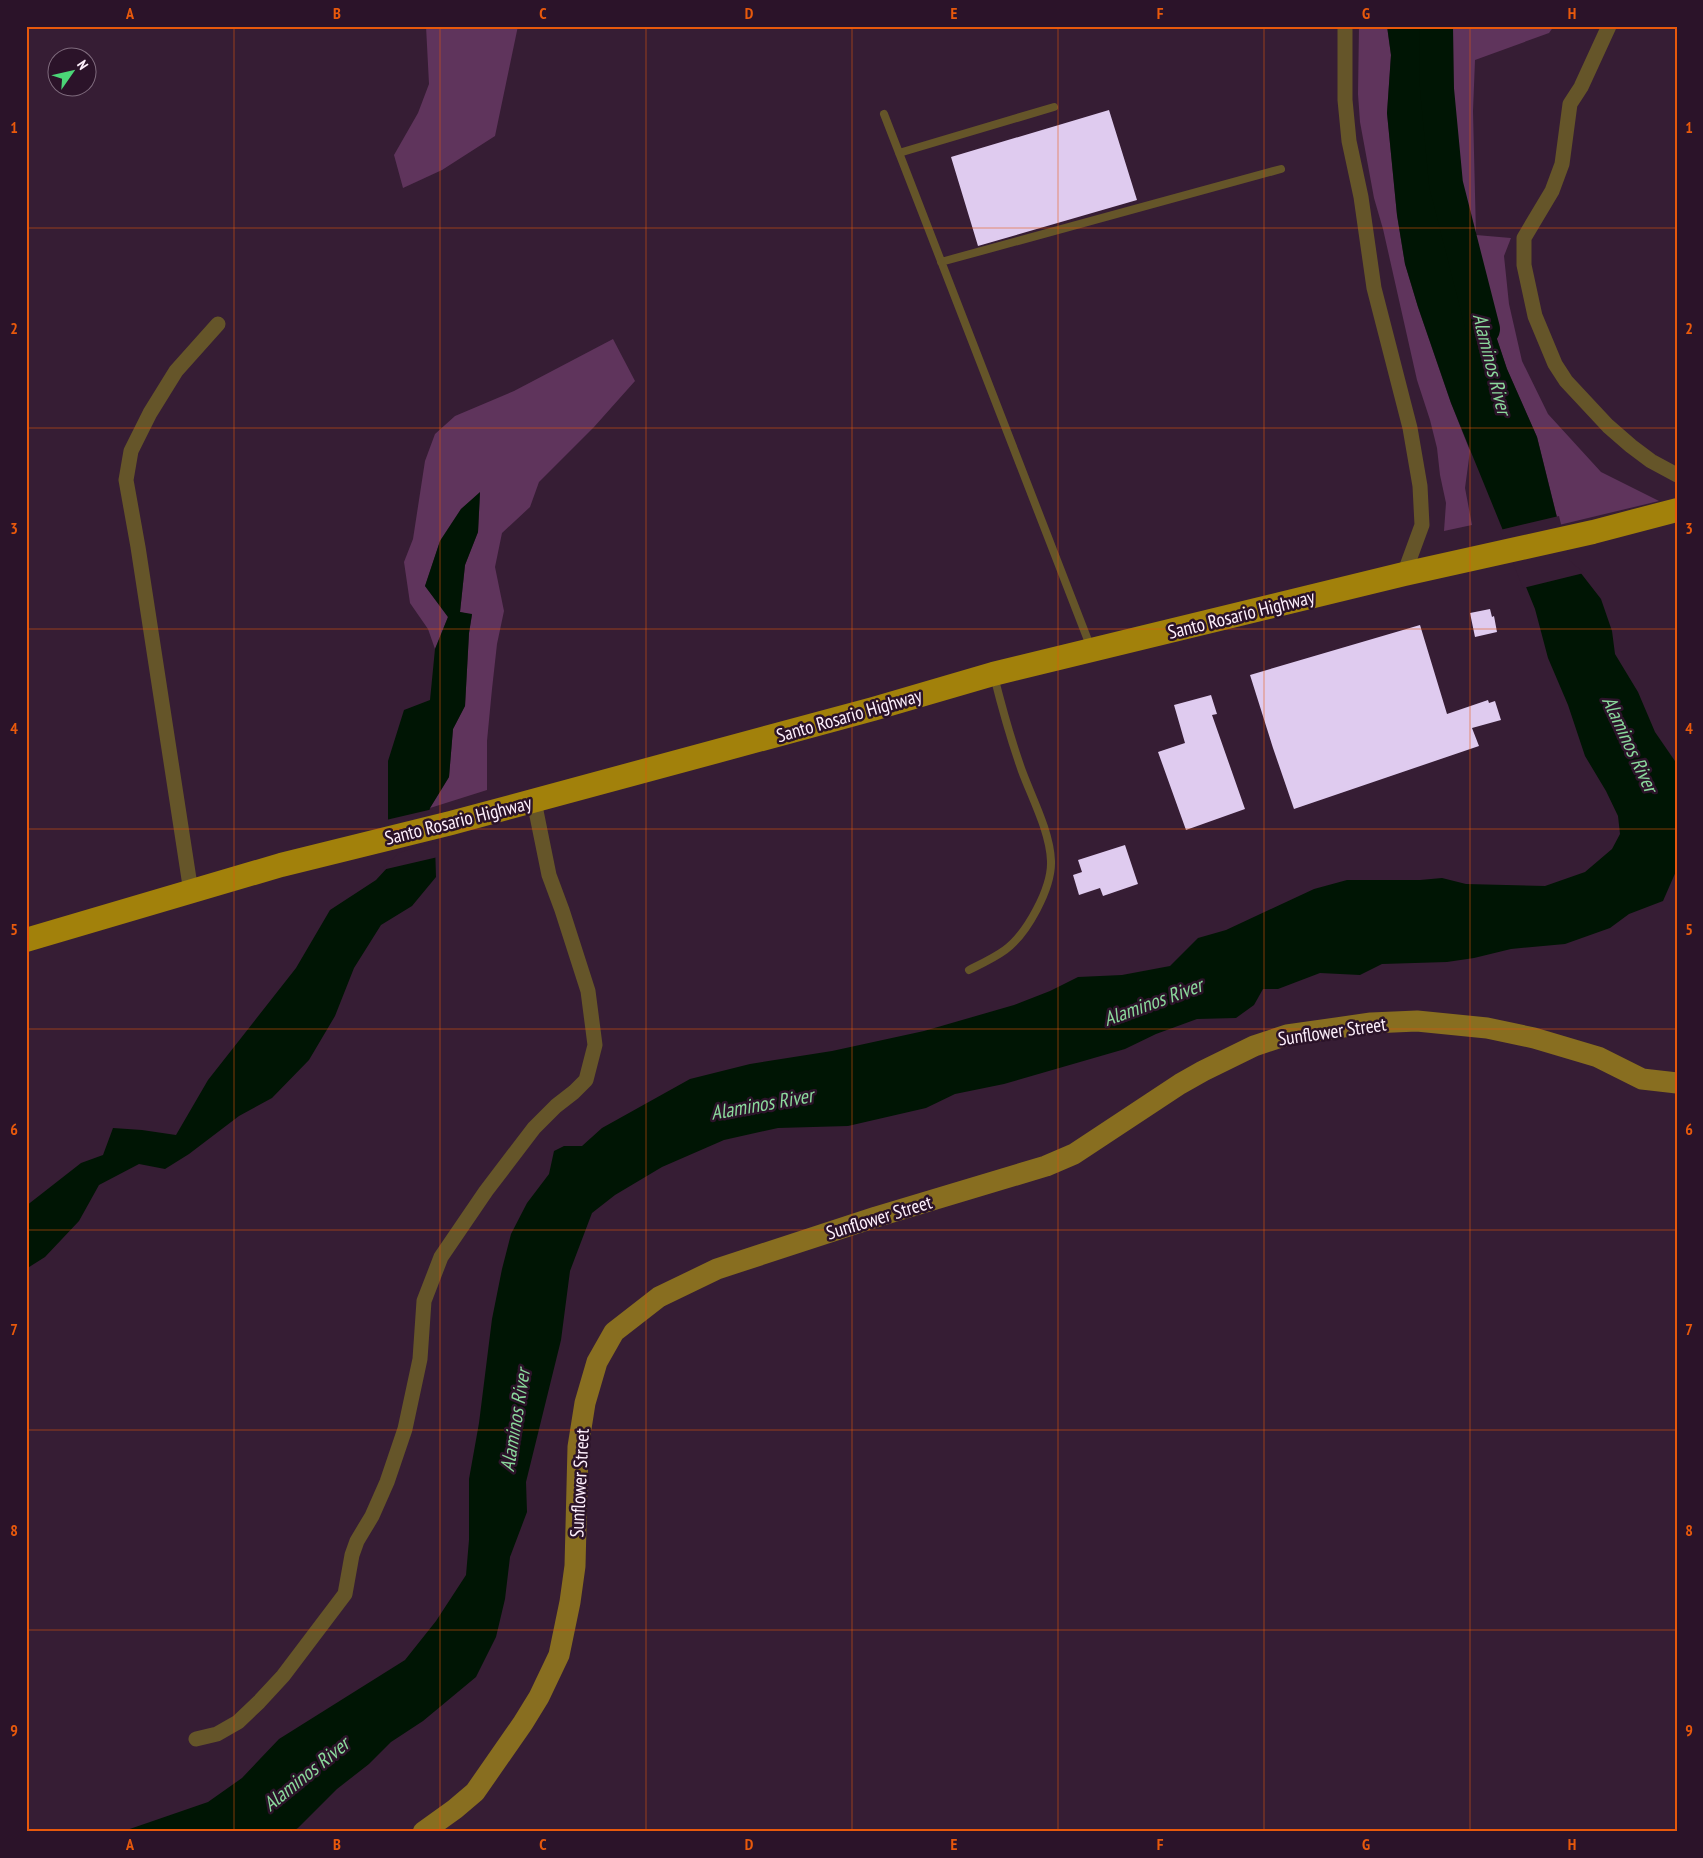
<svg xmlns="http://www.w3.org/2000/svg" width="1703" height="1858" viewBox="0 0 1703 1858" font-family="'PT Sans Narrow',sans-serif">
<rect width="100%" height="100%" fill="#361d34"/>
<path fill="#5f345c" d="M426,26h92l-23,110 -53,34 -39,18 -9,-33 24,-42 11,-29z
M1359,26h28l4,29 -4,58 10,102 8,49 13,43 33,96 19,48 -5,37 7,37 -28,6 2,-28 -6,-28 -3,-27 -7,-28 -13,-40 -34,-151 -9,-31 -14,-76 -2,-28z
M1441,26h113l-5,7 -74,27 -2,51 3,124 35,3 -7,18 5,48 13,57 26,53 53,58 58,29 -100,24 -22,-88 -30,-68 -20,-60 -21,-31 -17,-50 -7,-54 -6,-70 2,-51z
M613,339l22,42 -41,46 -55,55 -9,25 -28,26 -7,34 9,44 -7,33 -5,45 -5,52v49l-57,18 19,-31 4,-48 12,-23 4,-73 3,-18 -12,-3 5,-47 13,-33 2,-39 -19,16 -21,32 -15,45 23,31 -13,32 -7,-20 -18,-26 -6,-41 9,-23 12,-78 10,-27 20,-18 59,-25z"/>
<path fill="#001504" d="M1387,26h54l-3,27 -2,51 6,70 7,55 17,49 21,31 20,60 30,68 31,125 12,10 21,27 11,32 3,23 23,38 17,40 22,32v105l-14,32 -34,13 -19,14 -45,16 -54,5 -37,9 -27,4 -65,2 -22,11 -40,-2 -42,16h-15l-9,16 -18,13 -39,1 -41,15 -31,15 -121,35 -49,10 -29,14 -78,18 -70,2 -54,12 -62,27 -47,28 -23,18 -22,58 -9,69 -35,142 1,30 -17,45 -5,42 -9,38 -20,40 -53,44 -32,21 -22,22 -32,25 -39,39 -7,4h-170l87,-30 34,-24 37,-39 126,-79 31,-39 30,-46 3,-35v-61l10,-56 13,-104 10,-50 9,-35 16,-31 22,-29 5,-23 10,-5h18l20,-18 88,-49 60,-15 82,-13 92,-20 90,-26 36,-14 28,-14 44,-2 48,-9 28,-28 28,-8 88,-41 33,-9h73l22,-2 24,6 79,2 40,-14 27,-23 8,-15 -2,-18 -12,-25 -21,-35 -17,-51 -20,-47 -13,-49 -84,-206 -33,-96 -13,-43 -8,-49 -10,-102 4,-58z
M480,492l-2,40 -13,33 -5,47 12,2 -3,19 -4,73 -12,23 -4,48 -19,31 -3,13 -39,11v-71l16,-51 26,-10 5,-51 13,-32 -23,-31 15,-45 21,-32z
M435,844l1,33 -24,29 -31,19 -27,43 -19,48 -26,44 -37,38 -33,18 -50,38 -24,15 -26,-5 -40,21 -20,36 -34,36 -19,12v-63l55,-43 22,-8 10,-27 29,2 34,5 32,-55 88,-112 34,-58 46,-30 23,-25z"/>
<path fill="#361d34" d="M1559,516l11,45 14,12 -61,15 -23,-58z
M433,809l-4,13 -43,10v-12z
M435,842l3,2v13l-56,13 16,-17z"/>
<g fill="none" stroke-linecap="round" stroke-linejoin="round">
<path stroke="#001504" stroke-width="34" d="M1436,26l1,63 9,95 37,145"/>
</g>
<path fill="#dfcbef" d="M1109,110l28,90 -159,46 -27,-89z
M1490,609l2,8 2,-1 3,16 -22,5 -5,-24z
M1420,625l27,89 41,-14 1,3 6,-2 6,19 -29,8 7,18 -185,63 -21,-61 -23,-73z
M1211,695l6,19 -5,1 33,94 -59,21 -28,-78 27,-9 -11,-38z
M1125,845l13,39 -35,12 -3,-8 -21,7 -6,-20 9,-3 -4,-12z"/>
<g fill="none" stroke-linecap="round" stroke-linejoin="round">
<path stroke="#655529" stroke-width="8" d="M884,114l207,534
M899,153l155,-46
M941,262l340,-93
M969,970c12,-6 25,-12 36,-20 22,-16 47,-62 46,-89 -1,-29 -19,-63 -29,-90 -11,-31 -20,-63 -28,-95"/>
<path stroke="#655529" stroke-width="15" d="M1345,26v74l4,41 12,56 13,91 36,140 10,58 2,39 -18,49
M1609,26l-28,61 -11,17 -8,60 -10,27 -28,47v27l11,51 20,48 11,17 42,45 23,20 20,15 26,14
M191,892l-53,-345 -12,-67 5,-29 19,-38 26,-42 42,-47
M196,1739l21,-5 21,-12 21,-20 24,-26 62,-82 7,-39 5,-14 15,-25 15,-34 18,-53 15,-70 4,-58 17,-44 45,-66 48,-63 22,-22 18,-14 12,-12 9,-35 -7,-54 -26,-81 -13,-35 -15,-74"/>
<path stroke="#886e20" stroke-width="21" d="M423,1832l32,-23 20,-17 48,-69 16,-26 20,-42 11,-53 5,-36 3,-119 7,-44 12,-41 17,-30 45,-35 58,-28 159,-52 170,-51 28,-12 106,-70 23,-13 51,-25 33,-11 84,-12 46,-2 70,7 47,10 64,19 44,22 35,4"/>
<path stroke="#a2810b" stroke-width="24" d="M26,940l255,-75 170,-42 422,-114 120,-35 411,-100 189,-42 84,-22"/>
</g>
<path fill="none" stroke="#e8590c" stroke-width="1" stroke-opacity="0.55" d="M234,26v1806M440,26v1806M646,26v1806M852,26v1806M1058,26v1806M1264,26v1806M1470,26v1806M26,228h1651M26,428h1651M26,629h1651M26,829h1651M26,1029h1651M26,1230h1651M26,1430h1651M26,1630h1651"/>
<g text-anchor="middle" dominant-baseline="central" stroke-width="5" stroke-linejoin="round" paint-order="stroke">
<g font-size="19" fill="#fef0fc" stroke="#2b1329">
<text transform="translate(1241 614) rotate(-14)">Santo Rosario Highway</text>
<text transform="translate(849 715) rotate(-16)">Santo Rosario Highway</text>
<text transform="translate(458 820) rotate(-14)">Santo Rosario Highway</text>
<text transform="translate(1332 1031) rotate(-8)">Sunflower Street</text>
<text transform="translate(879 1217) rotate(-17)">Sunflower Street</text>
<text transform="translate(579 1483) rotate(-87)">Sunflower Street</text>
</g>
<g font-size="20" font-style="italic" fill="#8bd99c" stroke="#2b1329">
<text transform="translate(1492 364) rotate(76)">Alaminos River</text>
<text transform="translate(1630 744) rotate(65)">Alaminos River</text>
<text transform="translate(1153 1002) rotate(-20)">Alaminos River</text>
<text transform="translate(762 1104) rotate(-10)">Alaminos River</text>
<text transform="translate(515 1420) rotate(-81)">Alaminos River</text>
<text transform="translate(306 1774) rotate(-39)">Alaminos River</text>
</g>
</g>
<rect width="1703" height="1858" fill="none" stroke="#2b1329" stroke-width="55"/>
<g transform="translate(72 72) rotate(56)"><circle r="24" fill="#2b1329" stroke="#7f6b7d"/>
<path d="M0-4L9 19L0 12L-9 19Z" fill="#4bd677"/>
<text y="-8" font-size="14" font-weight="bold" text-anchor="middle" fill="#fef0fc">N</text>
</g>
<rect x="28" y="28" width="1648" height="1802" fill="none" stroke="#e8590c" stroke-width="2"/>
<g font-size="16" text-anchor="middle" font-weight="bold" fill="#e8590c">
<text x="130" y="19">A</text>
<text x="337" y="19">B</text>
<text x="543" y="19">C</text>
<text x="749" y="19">D</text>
<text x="954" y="19">E</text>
<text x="1160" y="19">F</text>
<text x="1366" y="19">G</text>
<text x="1572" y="19">H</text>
<text x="14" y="133">1</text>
<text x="1689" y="133">1</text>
<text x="14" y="334">2</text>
<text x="1689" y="334">2</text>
<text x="14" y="534">3</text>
<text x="1689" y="534">3</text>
<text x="14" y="734">4</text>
<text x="1689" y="734">4</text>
<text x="14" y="935">5</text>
<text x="1689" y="935">5</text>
<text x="14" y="1135">6</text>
<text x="1689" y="1135">6</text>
<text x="14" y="1335">7</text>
<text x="1689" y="1335">7</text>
<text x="14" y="1536">8</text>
<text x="1689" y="1536">8</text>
<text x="14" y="1736">9</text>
<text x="1689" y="1736">9</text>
<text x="130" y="1850">A</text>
<text x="337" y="1850">B</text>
<text x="543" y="1850">C</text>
<text x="749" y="1850">D</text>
<text x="954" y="1850">E</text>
<text x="1160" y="1850">F</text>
<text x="1366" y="1850">G</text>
<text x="1572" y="1850">H</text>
</g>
</svg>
